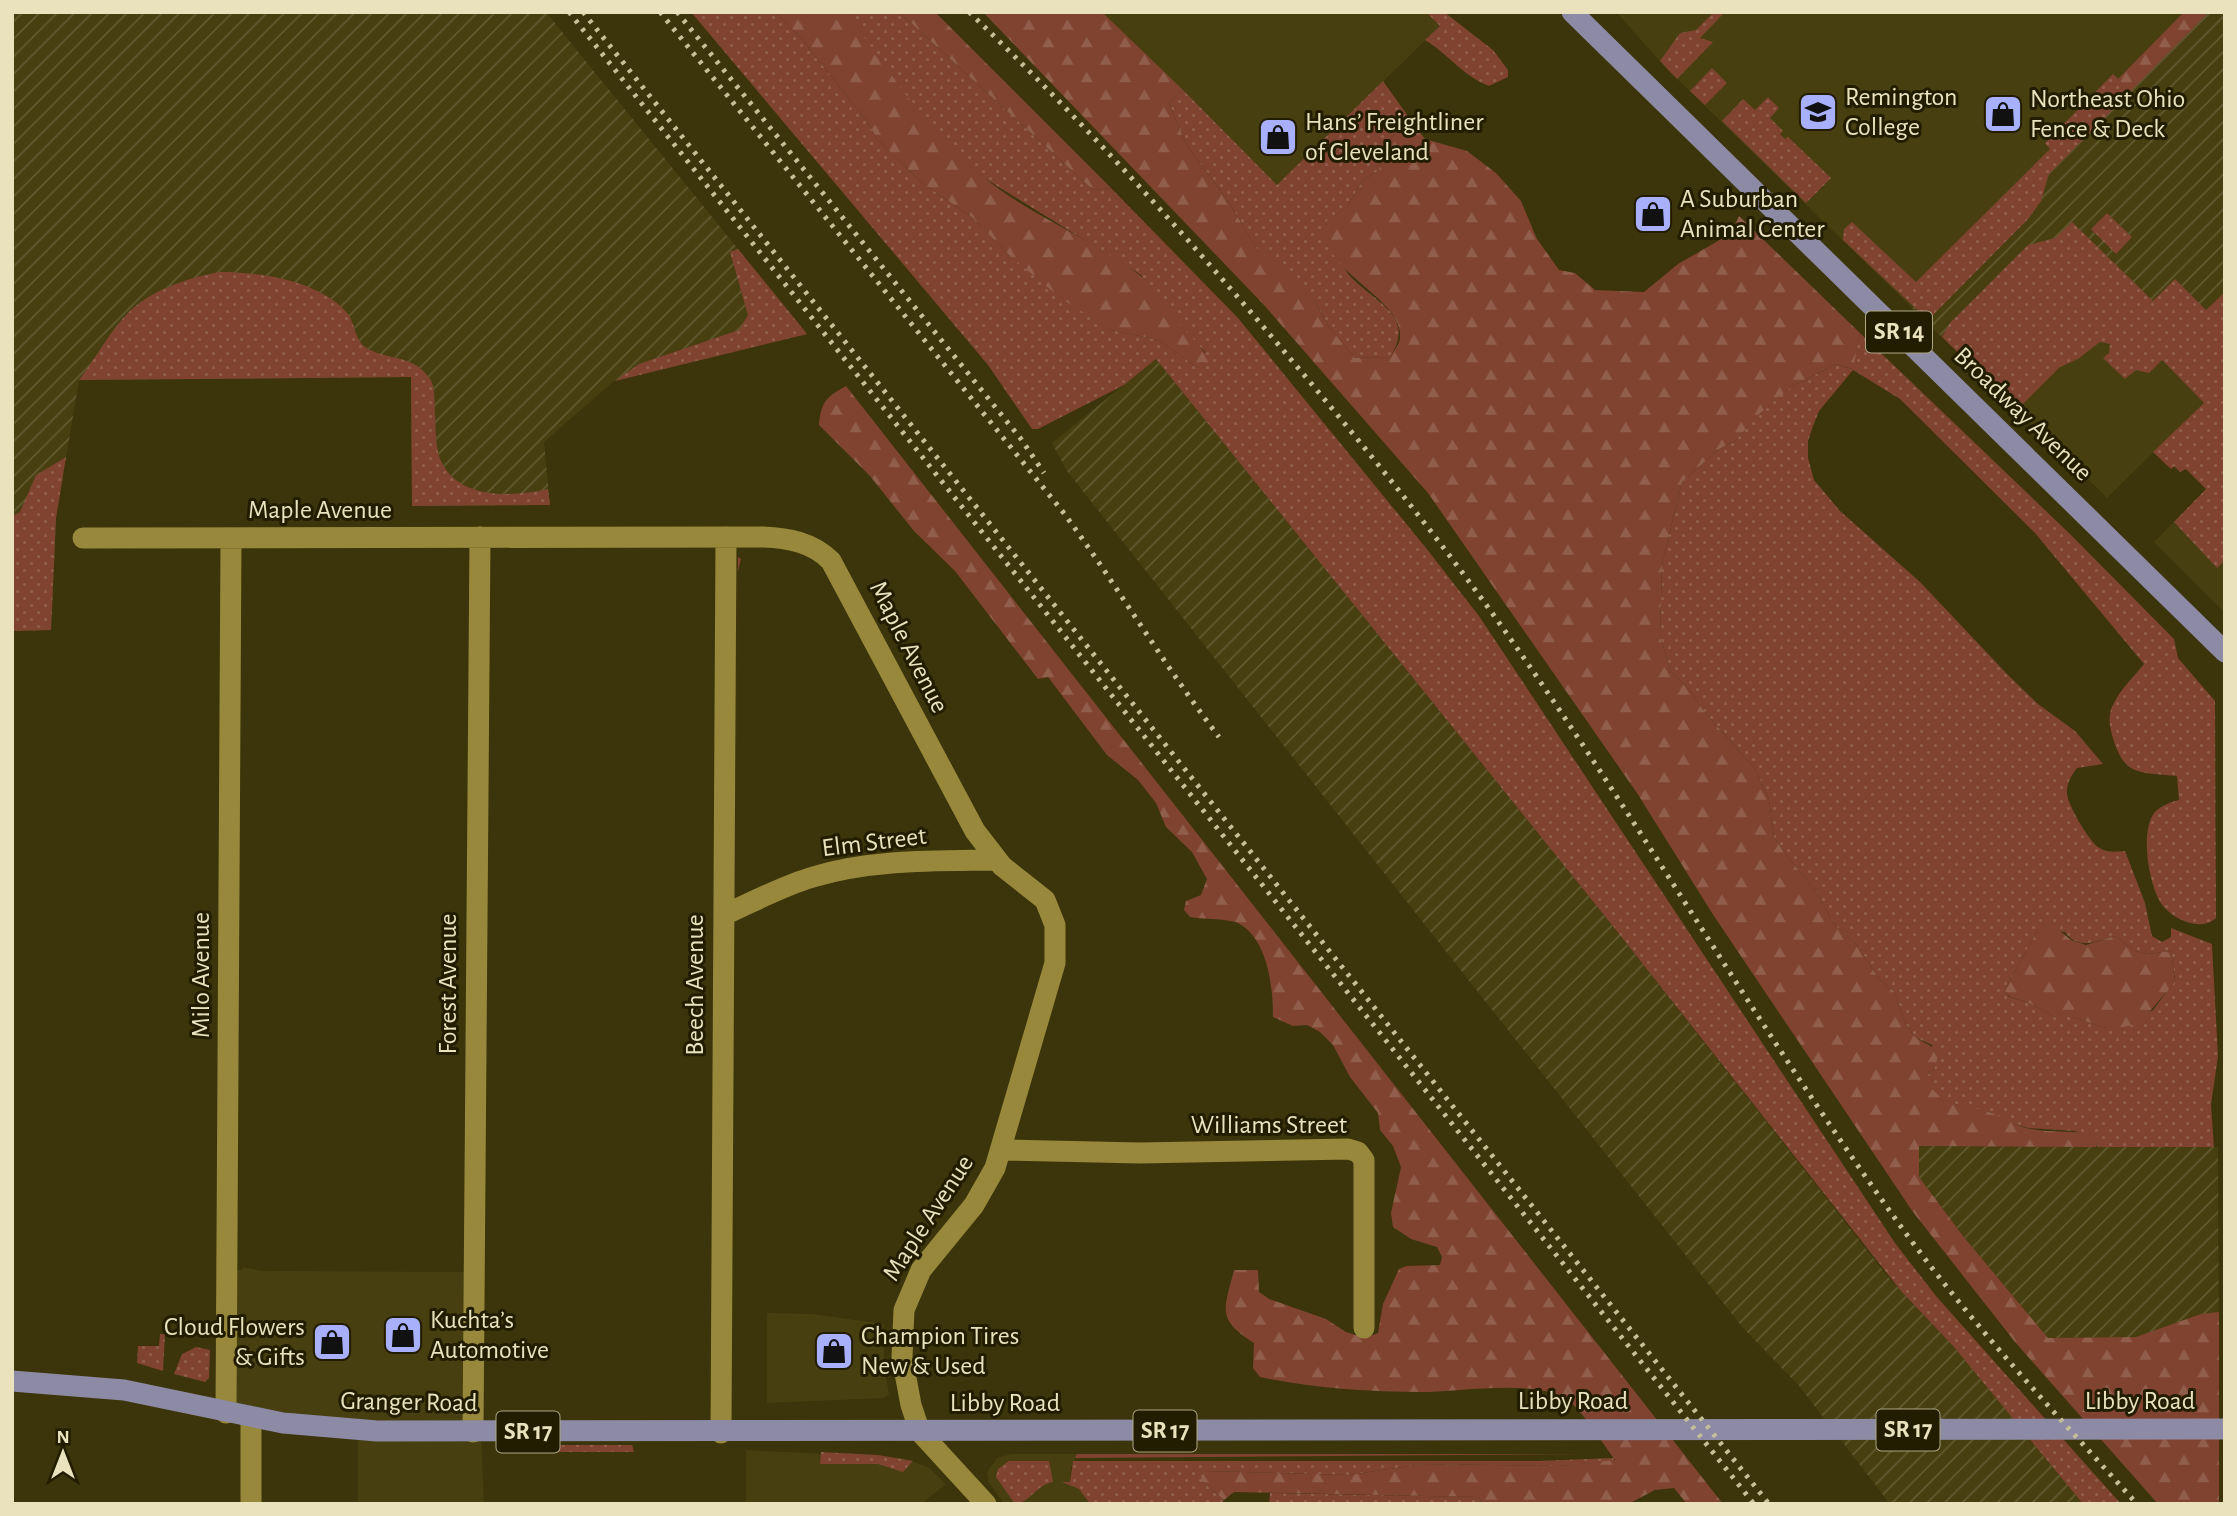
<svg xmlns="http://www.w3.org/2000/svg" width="2237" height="1516" viewBox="0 0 2237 1516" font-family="'Alegreya Sans',sans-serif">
<defs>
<pattern id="industrial-furrows" width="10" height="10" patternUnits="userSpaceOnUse" patternTransform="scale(1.75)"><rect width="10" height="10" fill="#473f10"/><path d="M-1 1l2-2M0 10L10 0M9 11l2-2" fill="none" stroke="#625a31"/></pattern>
<pattern id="grass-dots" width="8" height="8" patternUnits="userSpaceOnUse" patternTransform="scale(1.75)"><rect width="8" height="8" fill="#7f4330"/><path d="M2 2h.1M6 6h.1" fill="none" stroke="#915e4c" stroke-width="1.8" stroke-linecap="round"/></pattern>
<pattern id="forest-firs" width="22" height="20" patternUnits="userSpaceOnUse" patternTransform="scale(1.75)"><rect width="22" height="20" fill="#7f4330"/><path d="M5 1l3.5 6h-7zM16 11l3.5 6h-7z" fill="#915e4c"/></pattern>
</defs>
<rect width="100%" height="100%" fill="#3c340a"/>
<path fill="#473f10" d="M1102,12h324l14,14 -163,159z
M1616,12h587l-291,296 -246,-240z
M2114,313l90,90 -97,95 -90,-88z
M2174,522l43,45 8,-7v53l-71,-71z
M243,1267l19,4 212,1 10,232h-126v-74l-132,-17 1,-143h15z
M767,1313l45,1 72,10v41l5,29 -5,4 -117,5z
M746,1450l156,8 26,9 18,17 -25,20h-175z
M1011,1454h66l-6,13 -1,15h-5l14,7 11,15h-86l-16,-23 -1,-9 10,-14z"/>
<path fill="url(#industrial-furrows)" d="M12,12h534l261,322 -193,47 -70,61 6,63 -138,1 -1,-129 -332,3 -23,138 -5,112 -39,1z
M2203,12h22v411l-111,-110 -97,97 -105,-102z
M1156,359l456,566 277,353 65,69 129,157h-193l-90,-117 -57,-59 -676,-857 -15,-28z
M1919,1146l299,1 1,190 -171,1 -85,-102 -44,-59z"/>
<path fill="url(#grass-dots)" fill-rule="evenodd" d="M691,12h84l26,26 65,82 12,20 44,43 50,34 38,39 101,74 48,10 39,28 7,-16 -41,-44 -23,-33 -157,-97 -28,-24 -25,-24 -35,-44 -50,-74h53l194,178 18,-2 127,130 188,230 53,68 416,627 41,53 185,208h-38l-129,-157 -53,-56 -289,-366 -456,-566 -32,26 -86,44h-6l-44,-64z
M1426,12h18l49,38 15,20v7l-19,9c-26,-10 -41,-32 -64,-46l15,-14z
M1714,12h11l-25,26 13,4 -36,37 -17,-18 20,-28 16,-3z
M1712,68l15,15 -22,22 -15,-14z
M2113,74l18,17 -82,83 -8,27 -12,17 -101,102 -85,-80 1,-11 8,-7 64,60 134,-133 -5,-6z
M1383,81l32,45 -11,-3 -12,14 -14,34 -15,9 -16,27 -21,15c-4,19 2,24 14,39 4,5 7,13 13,18 25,25 63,38 37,78l-35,1 -26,-31 -15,-27 -57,-51 -29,-48 -42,-57 -17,-41 13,-14 95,96z
M1768,97l11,11 -9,10 13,13 -3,3 5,5 3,-2 43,41 -25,25 -84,-82 21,-22 12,11z
M2107,213l25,24 -16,17 -25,-25z
M2072,222l81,79 22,-22 31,31 19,-18v268l-8,8 -43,-46 32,-33 -20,-20 -6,3 -6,-6 -3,3 -18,-17 51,-49 -42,-43 -13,13 -13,-3 -11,9 -22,-21 6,-5 1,-9 -10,-2 -22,17 -18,8 -43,43 -75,-73 8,-14 78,-78 27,-7z
M738,249l69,85 -192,47 24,-17 100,-34 9,-15 -18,-63z
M219,272c40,0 101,8 129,42 7,10 7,26 17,33 21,14 48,6 65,32 6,9 4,26 5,37 1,13 0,35 7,47 19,37 71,34 106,26l2,16 -138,1 -1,-129 -332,3c17,-22 31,-50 51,-69 23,-22 59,-33 89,-39z
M1860,333l210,201 104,105 4,19 37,43 1,217c-15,14 -41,2 -53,-12 -14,-18 -24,-76 -8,-94 7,-7 16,-10 24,-12l-2,-24c-39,-4 -53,1 -65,-41 -3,-11 -4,-22 2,-32 7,-15 20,-26 30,-39l-109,-131 -135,-134 -47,-29 -34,41 -6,15 -5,15v17l6,22 26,31 80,71 88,93 30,29 37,27 28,33 -26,4c-6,8 -11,16 -10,26 1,11 22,47 31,53 8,6 17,5 27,4l20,52 7,33 10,6 9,-5v-9l41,16 6,112 -7,49 3,42h-117l1,-4 -23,-12 -47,-3 -21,-6 -17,-10 -33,-4 -13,-7 -16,-15v-11l7,-8 -3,-22 -17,-8 -9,-12 -12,-34 -15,-12 -22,-34 -24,-22 -16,-31 -32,-38 -11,-17 -5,-37 -13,-30 -53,-60 -13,-20 -19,-18 -11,-36 2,-72 20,-82 37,-33 16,-8 24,-28 32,-26 45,-23 16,5zM2039,928l26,4c14,19 31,9 50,4l20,15 12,3 24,-3 4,30 -22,29 -34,18h-13l-33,-11h-18l-28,-15 -18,-5 -5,-6z
M66,457l-10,61 -5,112 -39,1v-115l8,-4 16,-37z
M738,557l3,2 -3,12 -3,324z
M160,1334h5l-2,37 -26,-8 1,-17h21z
M196,1347l14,3 -1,28 -4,4 -31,-8 8,-20z
M552,1445h80l2,7h-83z
M821,1452l57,3 35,6 -10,11 -25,-8h-58z
M1077,1454h511l-513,4z
M1614,1458l-1,3 -54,5 -137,-2 -72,11 -144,-4 -4,10 22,19 -4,4h-130l-11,-15 -17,-7h8l3,-21h464z
M1009,1461h40l4,21c-15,2 -24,21 -38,22l-19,-27 2,-8z
M1270,1493l208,4 5,7h-214z"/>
<path fill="url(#forest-firs)" d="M775,12h71c44,59 77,115 135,163 47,40 108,62 157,99 14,9 21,29 33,41 14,16 31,30 40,49l-13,4 -39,-28 -48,-10 -49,-31 -52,-43 -38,-39 -50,-34 -44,-43 -12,-20 -65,-82z
M899,12h36l176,176 -18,2z
M983,12h119l80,77 -13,14 17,41 42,57 29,48 40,29 17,22 15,27 26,31 35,-1c4,-7 10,-13 10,-20 3,-38 -75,-63 -77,-109l4,-7 20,-14 16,-27 15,-9 14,-34 13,-14 10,3 10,13 42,12 29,22 25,28 16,38 22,31 16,3 20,17 49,2 34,-28 40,-23 15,-12 6,-13 121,117 -7,36 -17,-5 -45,23 -31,26 -25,28 -16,8 -37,33 -20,82 -2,72 11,36 19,18 13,20 53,60 13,30 5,37 11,17 32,38 16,31 24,22 22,34 15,12 12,34 9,12 24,14 -4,16 -7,8 1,11c26,26 27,16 57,25 14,4 25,13 40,17 22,5 44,2 65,6l7,9 -2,4 -177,-1v31l44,59 85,102 88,-1 65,-23 18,-2v192h-61l-143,-162 -102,-130 -201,-299 -75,-120 -209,-300 -164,-188z
M2184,12h25l-78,79 -13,-12z
M846,386l11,14 866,1104h-36l-13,-16 -19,2 -27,14h-145l-5,-7 -244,-5 -10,8 -22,-19 -1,-5 5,-5 144,4 72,-11 137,2 56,-6c-12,-16 -35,-54 -51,-62 -33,-19 -105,-6 -144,-6 -53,0 -108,-4 -160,-15l-7,-9 1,-25c-38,-24 -30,-33 -20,-73h24l1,22 10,7 57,20 20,13 19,6 13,-5 5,-29 16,-35 7,-3 34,-1 2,-8 -5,-10 -26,-8 -18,-12 -2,-14 10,-46 -8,-21 -13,-16 -2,-17 -28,-36 -17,-32 -13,-13 -13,-7 -14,1 -20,-9c0,-30 -5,-78 -35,-94 -8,-4 -37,-4 -48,-6l-6,-7 2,-9 15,-6 6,-16 -15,-27 -26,-25 -10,-24 -18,-23 -31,-25 -59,-78 -10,2 -83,-108 -41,-40 -44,-55 -51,-51c2,-23 7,-28 27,-39z
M2053,925l18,15 15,5 29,-9 20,15 12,3 24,-3 4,31 -35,41 -21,5h-13l-33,-11h-18l-28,-15 -17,-5 -6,-6 35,-63z"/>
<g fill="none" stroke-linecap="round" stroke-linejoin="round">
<path stroke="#97883b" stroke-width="21" d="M83,538l680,-1c25,1 49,5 68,24l144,270 27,35 43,34 10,25v38l-60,205 -21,37 -53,65 -17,40 -2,47 9,48 9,27
M724,915c29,-13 58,-29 89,-38 59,-18 123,-16 184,-17
M1003,1150l137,3 208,-4 10,3 6,8v168
M226,1413l5,-875
M473,1432l7,-895
M721,1433l5,-896
M251,1504v-86"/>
<path stroke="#97883b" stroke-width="21" d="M920,1432l66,72"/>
<path stroke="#8c8aa5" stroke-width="21" d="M1572,12l653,640
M12,1381l112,9 159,33 94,8 1848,-2"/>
<path stroke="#c6bf99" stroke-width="5" stroke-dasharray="3.5 7" stroke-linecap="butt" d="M569,12l1185,1492
M583,12l1186,1492
M660,12l403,500c54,73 100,152 156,225
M677,12l344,427 23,34
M969,12c117,112 226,233 330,357 70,83 138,167 201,255 140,197 260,408 402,604 71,98 154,186 235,276"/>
</g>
<defs>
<g id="university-square" transform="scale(2.0125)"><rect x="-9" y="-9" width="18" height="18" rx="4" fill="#a8b0fc" stroke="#221c00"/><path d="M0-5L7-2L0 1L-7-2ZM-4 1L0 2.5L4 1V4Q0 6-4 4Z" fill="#111"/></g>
<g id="shop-square" transform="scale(2.0125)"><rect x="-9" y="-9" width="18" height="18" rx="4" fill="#a8b0fc" stroke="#221c00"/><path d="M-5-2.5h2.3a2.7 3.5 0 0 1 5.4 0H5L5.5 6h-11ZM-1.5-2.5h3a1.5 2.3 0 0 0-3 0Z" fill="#111"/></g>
</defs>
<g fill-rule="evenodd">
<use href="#university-square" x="1818" y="112"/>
<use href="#shop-square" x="2003" y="114"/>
<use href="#shop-square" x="1278" y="137"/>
<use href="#shop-square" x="1653" y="214"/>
<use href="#shop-square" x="403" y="1335"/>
<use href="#shop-square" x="332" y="1342"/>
<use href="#shop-square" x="834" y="1351"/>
</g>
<g text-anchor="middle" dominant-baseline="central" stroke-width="6" stroke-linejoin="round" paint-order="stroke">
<g fill="#221c00" stroke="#ada784" stroke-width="2">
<rect x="1866" y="311.5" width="66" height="41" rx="5"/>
<rect x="1876.5" y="1409.5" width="63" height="41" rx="5"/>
<rect x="1133.5" y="1410.5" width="63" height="41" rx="5"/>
<rect x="496.5" y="1411.5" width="63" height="41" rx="5"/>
</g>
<g font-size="24" font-weight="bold" fill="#e9e2bd">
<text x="1899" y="332">SR 14</text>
<text x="1908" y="1430">SR 17</text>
<text x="1165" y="1431">SR 17</text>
<text x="528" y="1432">SR 17</text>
</g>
<g font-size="26" fill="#e9e2bd" stroke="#221c00" text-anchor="start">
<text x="1845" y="97">Remington<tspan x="1845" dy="30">College</tspan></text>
<text x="2030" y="99">Northeast Ohio<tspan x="2030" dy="30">Fence &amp; Deck</tspan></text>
<text x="1305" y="122">Hans’ Freightliner<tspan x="1305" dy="30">of Cleveland</tspan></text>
<text x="1680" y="199">A Suburban<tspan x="1680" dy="30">Animal Center</tspan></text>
<text x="430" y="1320">Kuchta’s<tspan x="430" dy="30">Automotive</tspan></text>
<text x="305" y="1327" text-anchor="end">Cloud Flowers<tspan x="305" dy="30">&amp; Gifts</tspan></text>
<text x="861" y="1336">Champion Tires<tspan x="861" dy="30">New &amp; Used</tspan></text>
</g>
<g font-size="26" fill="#e9e2bd" stroke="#221c00">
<text transform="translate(2023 414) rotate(44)">Broadway Avenue</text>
<text x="320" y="510">Maple Avenue</text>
<text transform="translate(909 647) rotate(63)">Maple Avenue</text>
<text transform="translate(874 842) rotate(-7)">Elm Street</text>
<text transform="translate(201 975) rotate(-90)">Milo Avenue</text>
<text transform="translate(448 984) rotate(-90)">Forest Avenue</text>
<text transform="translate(695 985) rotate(-90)">Beech Avenue</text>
<text x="1269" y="1125">Williams Street</text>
<text transform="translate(928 1218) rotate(-57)">Maple Avenue</text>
<text x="1573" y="1401">Libby Road</text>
<text x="2140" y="1401">Libby Road</text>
<text transform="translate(409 1402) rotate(1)">Granger Road</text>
<text x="1005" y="1403">Libby Road</text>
</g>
</g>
<rect width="2237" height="1516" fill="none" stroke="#e9e2bd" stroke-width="28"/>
<g transform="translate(63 1453)" stroke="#221c00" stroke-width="5" paint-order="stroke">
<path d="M0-5L12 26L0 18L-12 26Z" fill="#e9e2bd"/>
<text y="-10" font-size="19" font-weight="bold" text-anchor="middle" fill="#e9e2bd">N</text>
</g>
</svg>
